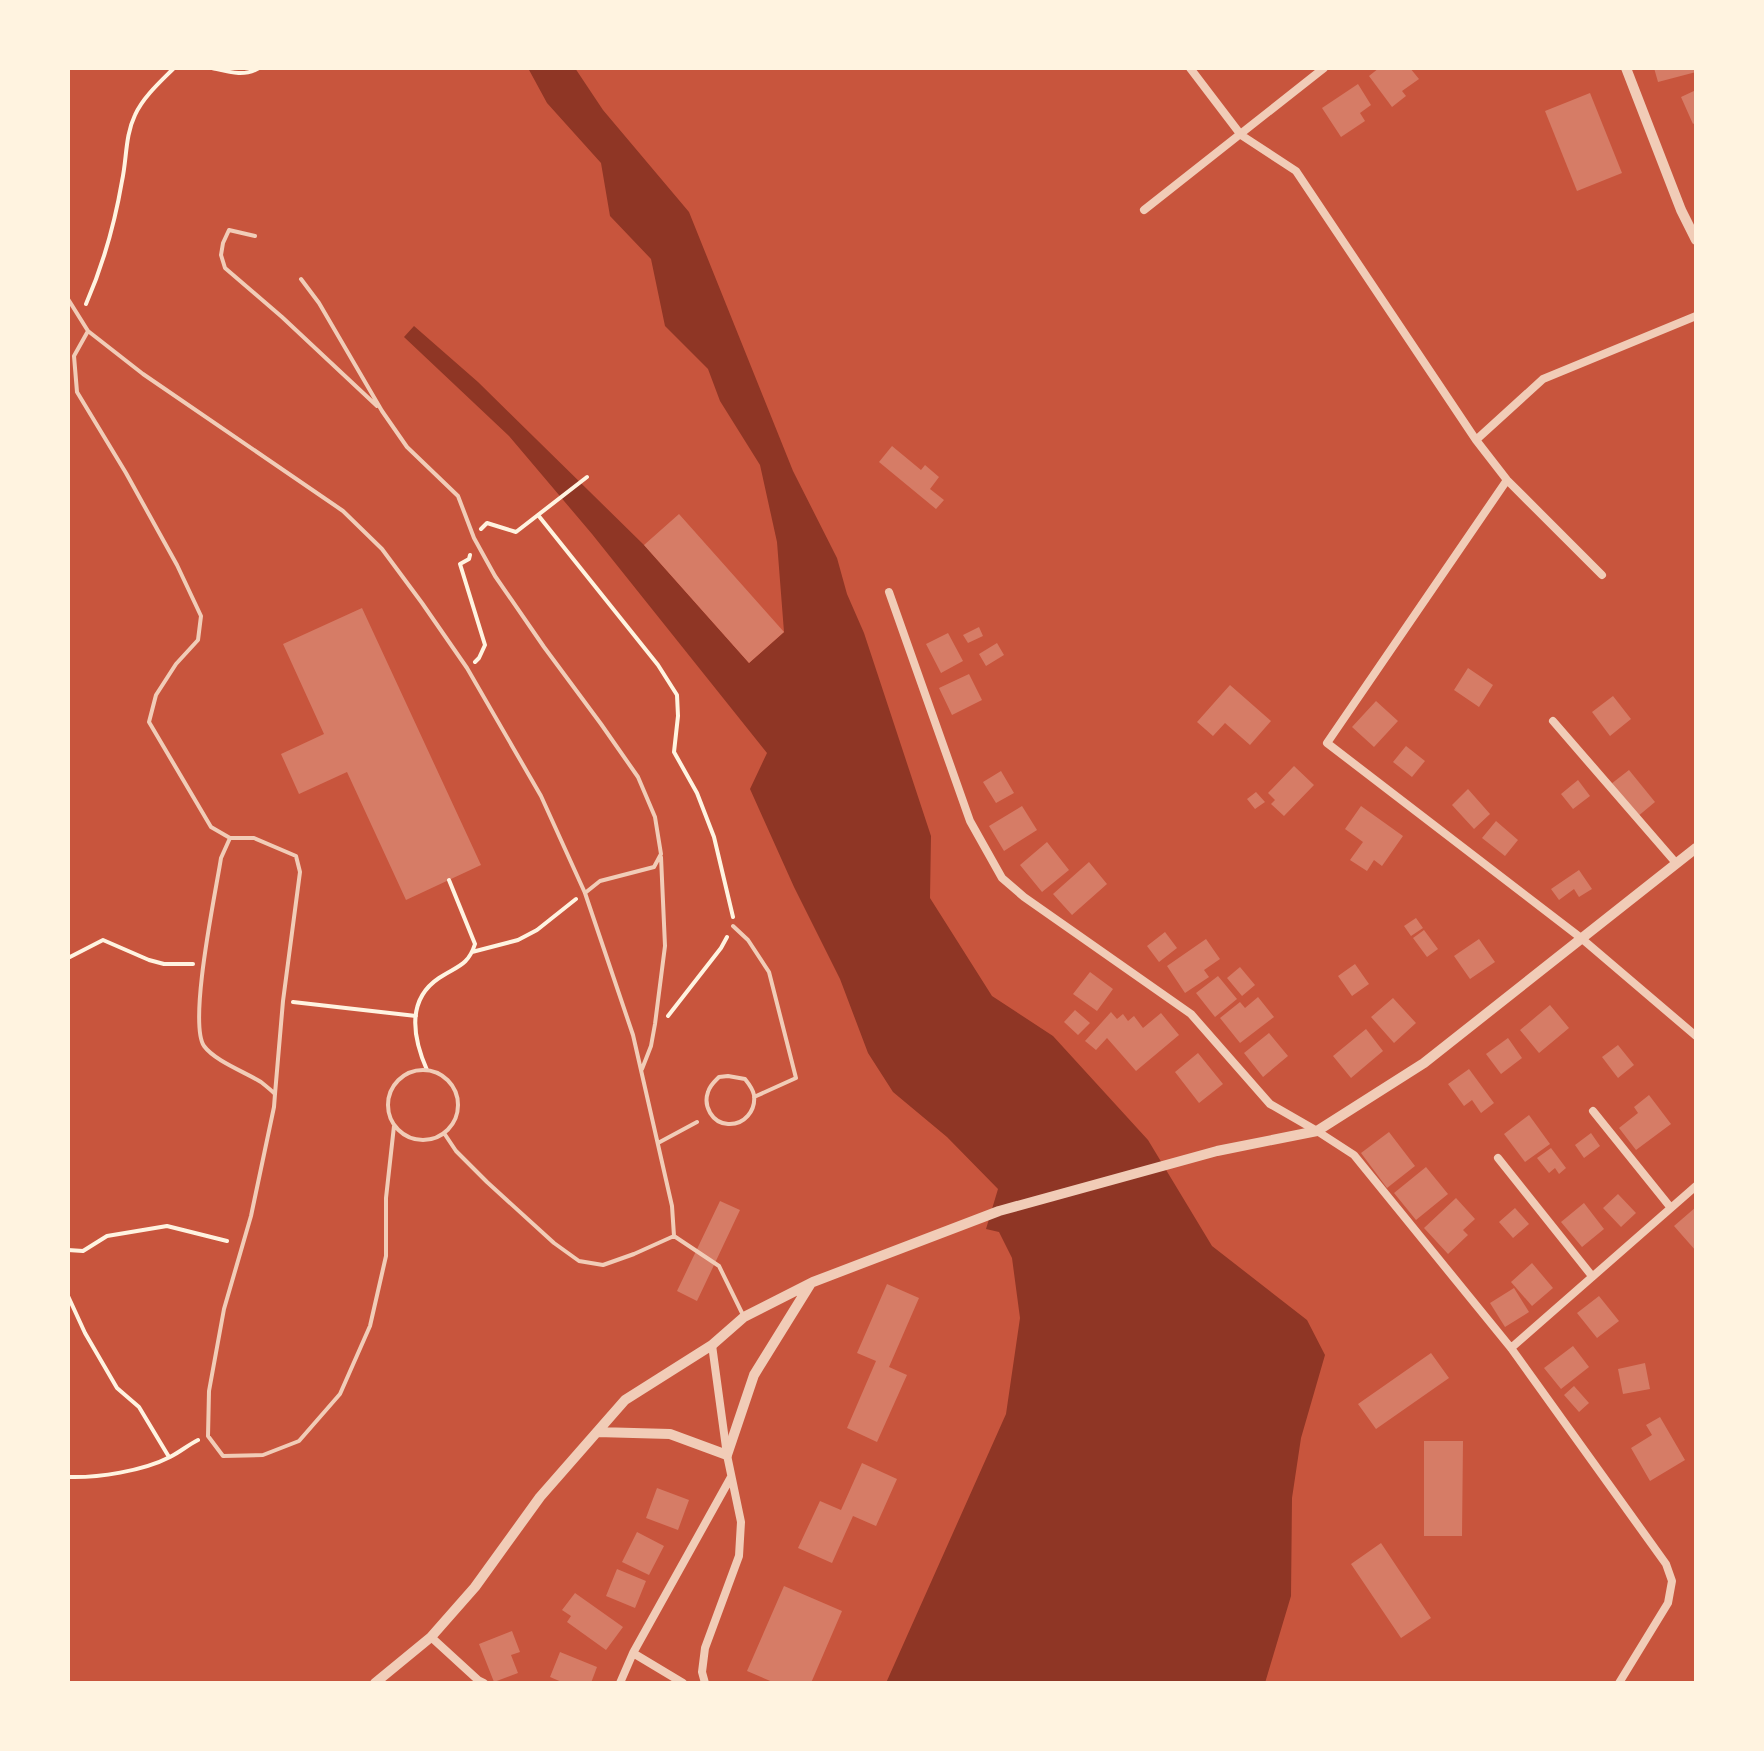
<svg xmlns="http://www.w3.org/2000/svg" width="1764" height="1751" viewBox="0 0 1764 1751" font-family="'Nunito Sans',sans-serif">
<rect width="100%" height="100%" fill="#c8553d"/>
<path fill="#8f3625" d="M528,68h47l28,42 86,102 104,259 44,87 10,36 17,39 67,203 -1,62 62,98 61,40 95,104 64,106 95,74 18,35 -24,83 -9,60 -1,98 -26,87h-379l120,-269 14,-96 -8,-60 -13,-26 -13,-3 12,-40 -51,-52 -54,-45 -25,-39 -28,-74 -46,-92 -44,-98 17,-36 -175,-219 -83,-98 -105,-99 10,-11 64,56 166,163 105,118 35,-31 -7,-90 -17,-77 -40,-64 -12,-32 -43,-43 -14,-67 -41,-43 -9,-53 -54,-60z"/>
<path fill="#d67c66" d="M1379,68h31l9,11 -17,12 4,5 -14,11 -23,-31z
M1654,68h42v4l-38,10z
M1358,84l13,21 -11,8 5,8 -24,16 -19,-29z
M1696,90v32l-3,2 -12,-27z
M1590,93l32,80 -45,18 -32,-80z
M892,446l29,24 4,-5 14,12 -9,12 14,11 -8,9 -57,-47z
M679,514l105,118 -35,31 -105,-118z
M362,608l119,257 -75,35 -59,-128 -48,22 -18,-40 43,-20 -41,-90z
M979,627l4,9 -15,7 -5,-8z
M948,633l15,28 -22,12 -15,-29z
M997,643l7,12 -18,11 -7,-12z
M1468,668l25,17 -14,22 -25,-17z
M969,674l13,26 -30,15 -13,-27z
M1230,685l41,36 -21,24 -25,-22 -12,13 -16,-14z
M1613,696l18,23 -21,17 -18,-24z
M1376,701l22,20 -24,26 -22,-20z
M1406,746l19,15 -13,16 -19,-15z
M1294,766l20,19 -30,31 -13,-12 4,-4 -7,-7z
M1629,770l26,32 -18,15 -26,-33z
M1001,771l13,22 -18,10 -13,-21z
M1578,780l12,16 -17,13 -12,-15z
M1468,789l22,25 -16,15 -22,-24z
M1256,792l9,10 -10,7 -8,-10z
M1022,806l15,24 -33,21 -15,-25z
M1361,806l42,30 -21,30 -8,-6 -7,11 -17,-11 13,-18 -18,-13z
M1496,821l22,19 -13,16 -23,-18z
M1047,842l22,28 -27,22 -22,-27z
M1089,862l18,22 -35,31 -19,-21z
M1579,870l13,19 -13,8 -5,-8 -15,11 -8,-11z
M1416,918l7,10 -12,8 -7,-10z
M1424,930l14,19 -11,8 -14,-19z
M1165,932l12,16 -18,14 -12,-16z
M1206,939l14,20 -16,11 5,7 -24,16 -18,-27z
M1479,939l16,23 -25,17 -16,-23z
M1355,964l14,20 -17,12 -14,-20z
M1240,967l15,18 -13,11 -15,-18z
M1090,972l23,17 -16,22 -24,-17z
M1218,976l19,23 -22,18 -19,-24z
M1258,997l16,20 -34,26 -20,-25 20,-16 5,6z
M1393,998l23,25 -22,20 -23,-26z
M1550,1005l19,23 -30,25 -19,-23z
M1075,1010l15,13 -12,12 -14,-13z
M1111,1012l6,7 6,-5 5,7 6,-5 9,12 18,-15 18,22 -43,36 -29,-33 -11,12 -11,-9z
M1366,1029l17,22 -32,27 -18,-22z
M1269,1033l19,23 -25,21 -19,-24z
M1508,1038l14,20 -21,16 -15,-20z
M1618,1045l16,20 -16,13 -16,-21z
M1198,1053l25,31 -24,19 -24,-31z
M1469,1069l25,34 -13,10 -9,-13 -8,6 -16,-22z
M1649,1095l22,29 -35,26 -17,-22 19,-15 -4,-6z
M1529,1115l21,29 -25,18 -21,-28z
M1389,1132l26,34 -28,22 -26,-35z
M1591,1133l9,13 -16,12 -9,-13z
M1551,1148l15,20 -7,6 -4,-6 -6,5 -12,-15z
M1426,1167l22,27 -32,26 -22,-27z
M1618,1194l18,19 -15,14 -18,-19z
M1456,1198l19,21 -12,11 5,5 -20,19 -24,-26z
M720,1201l20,9 -43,91 -20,-10z
M1584,1203l20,26 -22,18 -21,-25z
M1696,1207v44l-22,-25z
M1515,1208l14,16 -16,14 -14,-16z
M1532,1263l21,25 -21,18 -21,-24z
M887,1284l32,14 -30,69 18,8 -30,67 -30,-14 29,-67 -19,-8z
M1514,1288l15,24 -24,15 -15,-24z
M1599,1296l20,25 -22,17 -20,-25z
M1573,1346l16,21 -28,22 -17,-21z
M1431,1353l18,25 -73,51 -18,-25z
M1645,1363l5,26 -27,5 -5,-25z
M1574,1386l15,17 -10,9 -15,-17z
M1660,1417l25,43 -35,21 -19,-33 21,-13 -6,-10z
M1424,1441h39l-1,95h-38z
M862,1463l35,16 -21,47 -23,-10 -21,47 -34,-15 22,-47 21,9z
M657,1488l32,12 -11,30 -32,-12z
M637,1532l27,14 -15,29 -27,-13z
M1381,1543l50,75 -30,20 -50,-74z
M617,1569l29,12 -11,27 -29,-12z
M784,1586l58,25 -31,72h-36l-28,-12z
M575,1593l48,34 -17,23 -39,-28 4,-6 -9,-6z
M512,1631l8,21 -9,3 7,18 -24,9 -15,-38z
M560,1652l37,15 -6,16h-27l-14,-6z"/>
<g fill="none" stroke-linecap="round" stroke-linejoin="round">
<path stroke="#fff3e0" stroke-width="4" d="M212,68c17,4 32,9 47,0
M86,304c17,-39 29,-82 36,-123 5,-23 3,-45 13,-66 8,-18 26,-34 39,-47
M538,515l120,150 19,30 1,21 -4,36 23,41 17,44 19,80
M481,529l6,-6 29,9 71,-55
M470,555l-1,4 -9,5 25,81 -6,13 -4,4
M472,952l46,-12 19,-10 39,-31
M68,958l35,-18 46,20 15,4h29
M293,1002l123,14
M668,1016l53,-68 6,-11
M427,1070c-14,-32 -21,-70 12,-92 18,-12 29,-12 36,-34l-26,-64
M68,1250l15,1 24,-15 60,-10 60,15
M68,1296l17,37 32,55 22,19 30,50
M68,1477c30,1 75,-6 102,-20 10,-5 18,-12 28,-17"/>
<path stroke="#f1ccb7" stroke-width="4" d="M255,236l-26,-6 -6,13 -2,12 4,13 57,49 95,89
M301,279l18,24 63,108 25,36 51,49 16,42 21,38 49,71 57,77 37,53 17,40 6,37 -7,13 -54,14 -15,12
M68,299l20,32
M230,838l-19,-11 -62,-105 7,-27 20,-31 22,-24 3,-24 -24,-51 -51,-92 -49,-81 -3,-36 14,-25 55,43 200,137 39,38 40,54 45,65 74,128 44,97 48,142 39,171 2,30 45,30 24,49
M733,926l15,14 21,32 27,106 -42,19
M642,1069l9,-23 4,-22 10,-78 -4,-89
M388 1105a35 35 0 1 1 70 0a35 35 0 1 1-70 0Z
M728,1076l17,3c4,5 8,10 9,16 2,16 -10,30 -26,29 -16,-1 -25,-18 -20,-32 2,-7 7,-11 11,-15z
M275,1094c-4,-4 -9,-8 -14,-12 -16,-10 -46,-21 -57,-36 -16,-24 12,-155 17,-188l9,-20h24l42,18 4,16 -17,129 -8,93 -1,13 -23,109 -27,93 -15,82 -1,45 15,20 40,-1 36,-14 41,-47 30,-68 16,-70v-58l8,-72
M444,1133l12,18 31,31 67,61 25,18 24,4 31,-11 40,-18
M658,1143l39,-21"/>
<path stroke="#f1ccb7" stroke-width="8" d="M1190,68l51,67 55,36 180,269 31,40 95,95
M1144,210l180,-142
M1476,440l67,-61 153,-63
M1507,480l-180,263 254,195 115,98
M889,592l81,229 32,57 22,19 167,117 79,90 47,27 37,24 157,193 155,216 6,17 -4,22 -49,80
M1553,721l123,142
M1593,1111l78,97
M1498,1158l94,118
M1511,1348l185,-162
M431,1637l47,43 6,3
M633,1653l50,30
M620,1683l13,-30 98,-176
M705,1683l-3,-11 3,-24 34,-92 2,-34 -14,-67 -15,-110"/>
<path stroke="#f1ccb7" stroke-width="10" d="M1626,68l55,142 15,30
M597,1432l73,2 57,21 27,-80 57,-92
M375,1683l56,-46 44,-50 65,-90 85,-97 87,-55 32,-28 69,-35 186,-71 218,-60 100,-20 107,-68 272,-215"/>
</g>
<rect width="1764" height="1751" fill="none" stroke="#fff3e0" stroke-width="140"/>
</svg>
